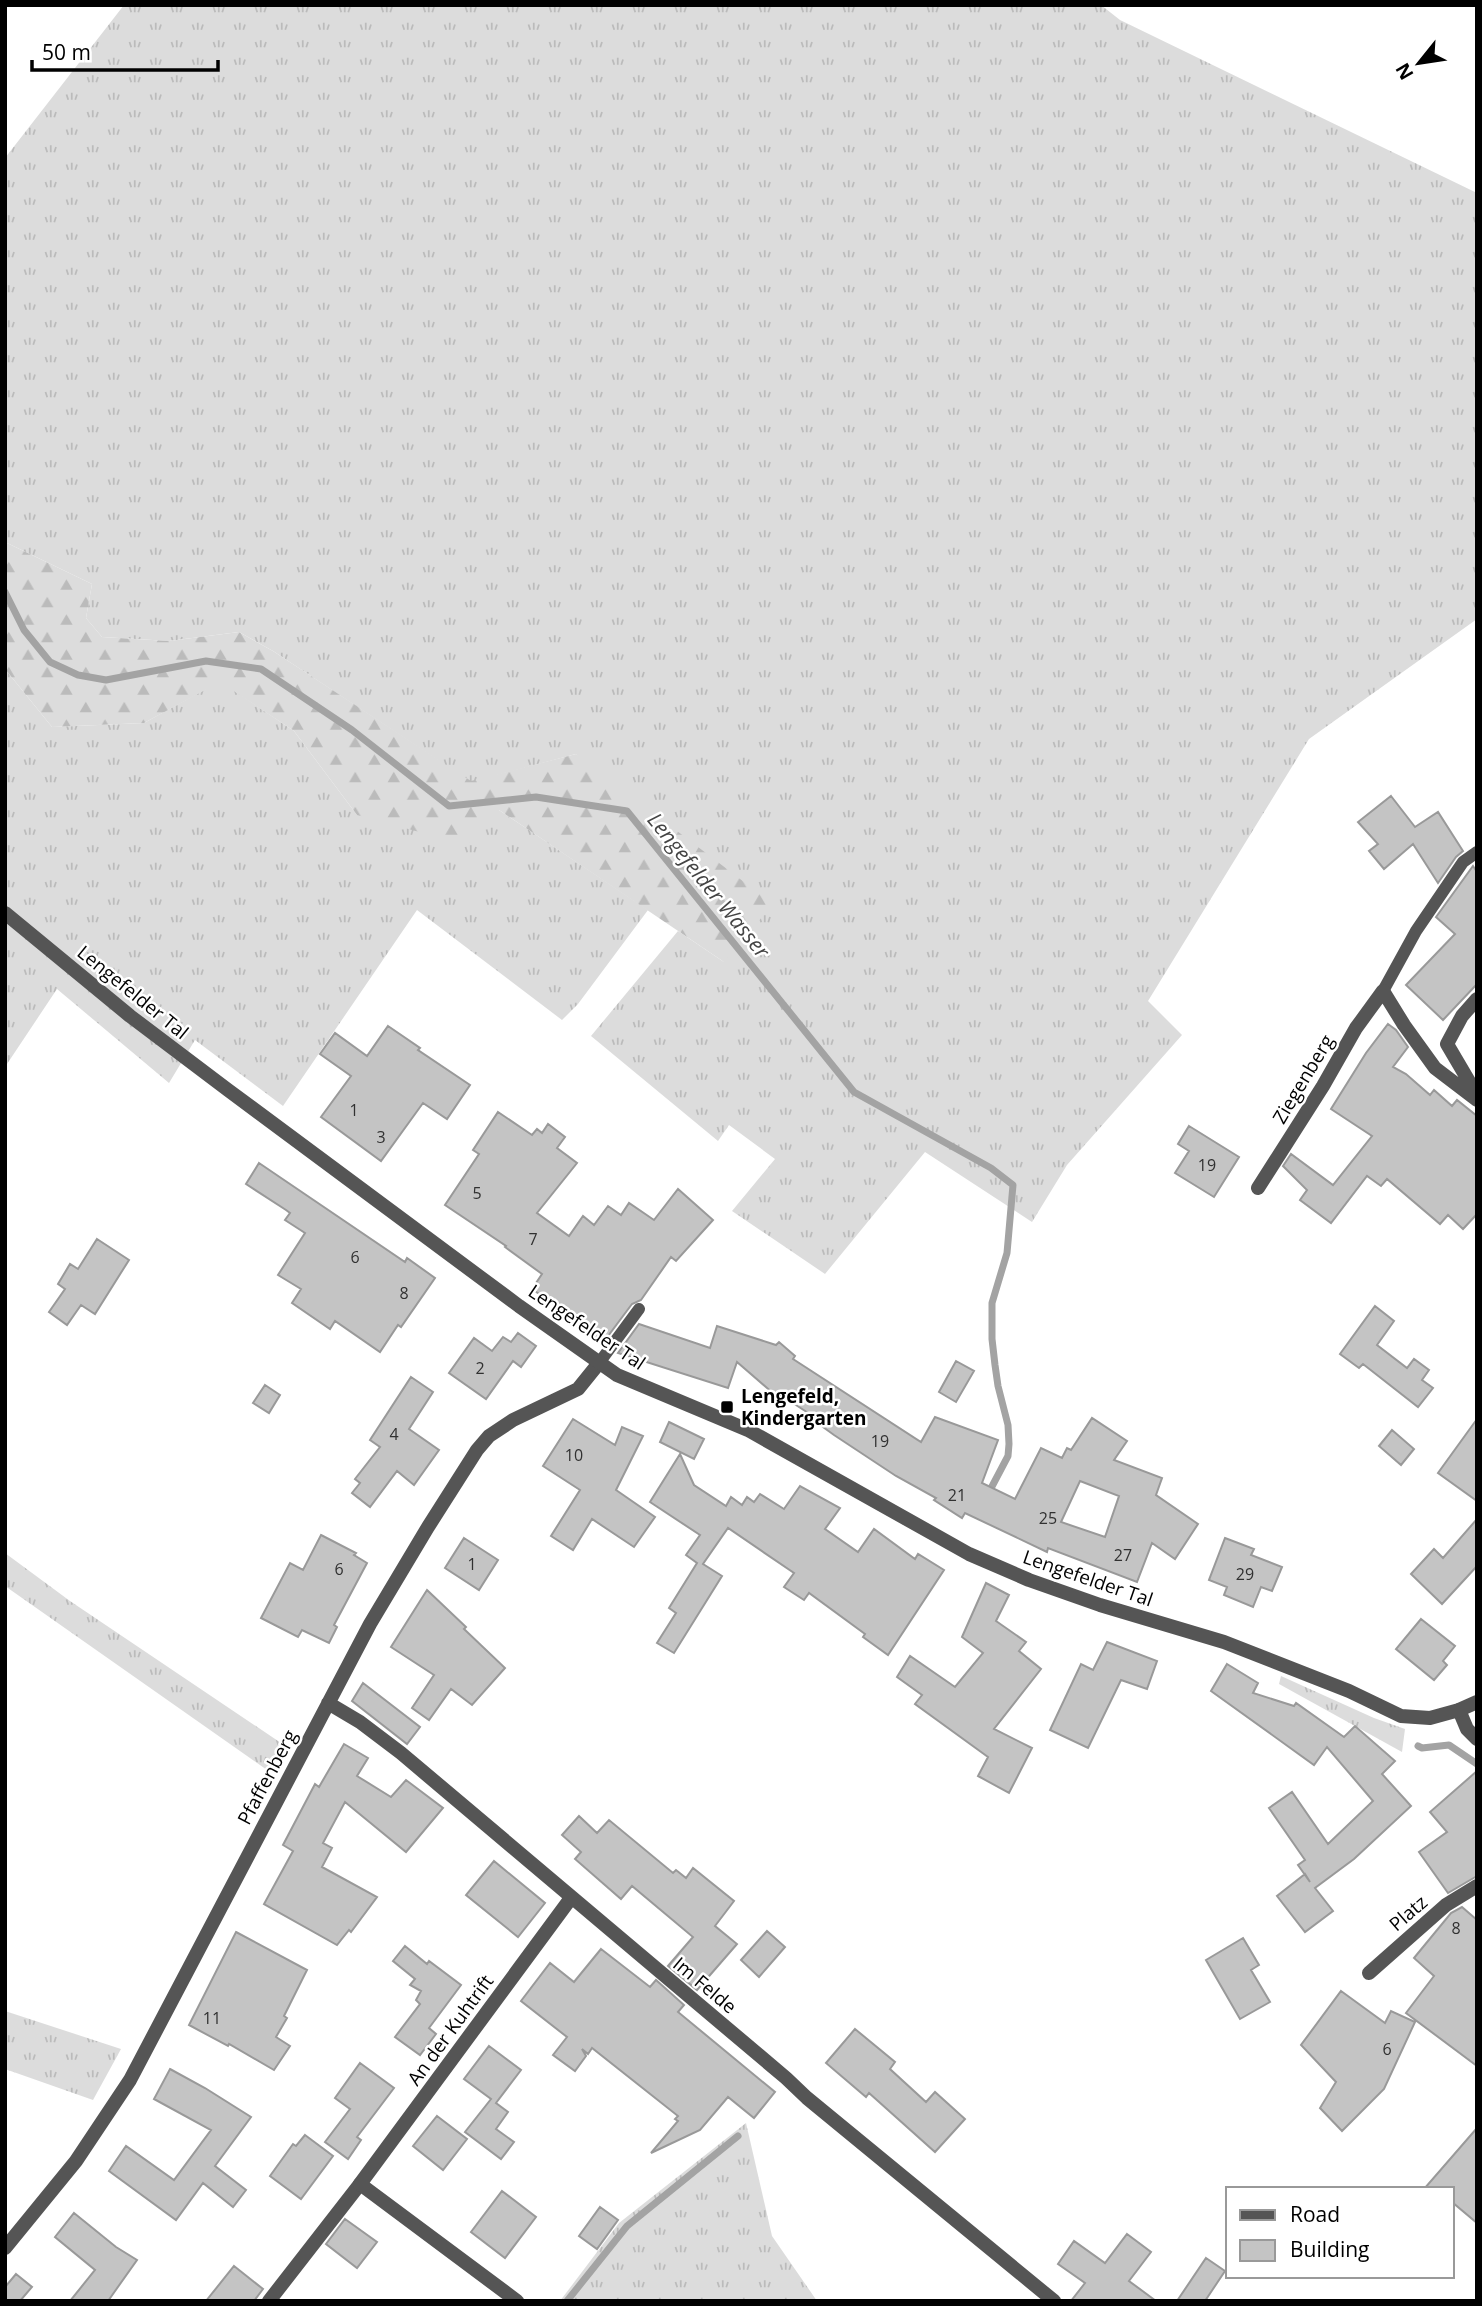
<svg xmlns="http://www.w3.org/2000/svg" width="1482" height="2306" viewBox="0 0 1482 2306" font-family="'Open Sans',sans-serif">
<defs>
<pattern id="grass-tufts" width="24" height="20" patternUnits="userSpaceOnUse" patternTransform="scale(1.75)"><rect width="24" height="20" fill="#dcdcdc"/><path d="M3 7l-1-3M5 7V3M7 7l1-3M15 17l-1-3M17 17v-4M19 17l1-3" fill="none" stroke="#bbb"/></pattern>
<pattern id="forest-firs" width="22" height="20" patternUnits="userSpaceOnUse" patternTransform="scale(1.75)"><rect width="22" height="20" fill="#dcdcdc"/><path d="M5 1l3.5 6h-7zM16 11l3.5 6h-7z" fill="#bbb"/></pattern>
</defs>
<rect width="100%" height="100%" fill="#fff"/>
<path fill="url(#grass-tufts)" d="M124,5h977l19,15 357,173v426l-168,120 -161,262 34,34 -115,130 -35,57 -107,-70 -100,122 -93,-63 43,-52 -46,-34 -11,16 -127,-105 87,-105 46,31 -148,-208 -105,28 -198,-131 -34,-19 -70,9 -67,-4 -16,-19 6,-34 -87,-42v-384z
M5,669l47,58 92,-4 76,-42 74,50 63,84 142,-5 149,100 -70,94 -16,16 -145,-110 -134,196 -88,-66 -26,43 -112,-94 -52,78z
M5,1553l65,48 211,142 -14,27 -262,-184z
M1281,1676l93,42 31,11 -3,23 -123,-68z
M5,2011l116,38 -28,51 -88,-31z
M746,2123l26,113 45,65h-257l59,-78z"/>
<path fill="url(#forest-firs)" d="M5,542l87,42 -6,34 16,19 67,4 70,-9 34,19 198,130 105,-27 197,150 -49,58 -225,-152 -32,35 -110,-30 -63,-84 -74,-49 -76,41 -92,4 -47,-58z"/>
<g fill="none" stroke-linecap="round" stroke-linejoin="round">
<path stroke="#a3a3a3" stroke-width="7" d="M5,592l19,38 26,32 28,13 28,5 100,-19 55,8 91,61 97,76 87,-9 91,14 227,281 137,76 22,17 -6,68 -15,50v36l3,26 3,21 10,39 1,19 -1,12 -20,38
M1418,1746l4,2 27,-3 28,19
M567,2301l60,-75 111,-90"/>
</g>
<path fill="#c4c4c4" stroke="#999" stroke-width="2" fill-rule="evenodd" d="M1391,796l24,31 23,-15 25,39 -7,6 -18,26 -25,-39 -29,25 -15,-18 9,-7 -20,-22z
M1473,866l4,6v112l-34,36 -37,-35 49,-51 -19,-17z
M1388,1024l8,6 12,17 -15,20 13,7 24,21 4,-5 18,16 5,-6 20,16v98l-14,15 -15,-14 -8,9 -53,-45 -6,7 -14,-10 -36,47 -31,-23 7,-10 -24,-24 8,-12 42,31 39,-49 -41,-27 35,-56z
M388,1026l32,22 -2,2 52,35 -23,34 -24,-16 -42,58 -60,-44 30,-41 -31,-22 15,-21 32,23z
M498,1112l34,23 5,-6 5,4 6,-9 17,13 -8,11 20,15 -40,50 32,23 14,-20 11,9 14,-19 13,9 8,-12 25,17 24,-31 35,31 -37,41 -5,-4 -30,43 -9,4 -30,40 -39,-28 2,-4 -33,-23 10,-15 -37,-27 1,-1 -61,-41 34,-51 -6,-4z
M1189,1126l50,31 -25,40 -39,-24 14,-22 -11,-7z
M259,1163l146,99 2,-4 28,20 -34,49 -3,-2 -18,27 -45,-31 -5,8 -38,-26 9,-14 -23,-14 27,-42 -20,-13 5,-7 -4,-3 -40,-26z
M97,1239l32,21 -34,54 -14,-9 -14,20 -18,-13 16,-23 -7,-5 12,-20 8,5z
M1375,1306l19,15 -17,24 30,23 7,-9 15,11 -7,10 11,8 -15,19 -55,-43 -4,4 -19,-14z
M639,1324l71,24 7,-22 59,19 3,-3 16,14 -2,3 128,83 14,-25 63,23 -16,43 33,16 26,-51 21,10 5,-10 4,2 21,-32 35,23 -13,19 48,18 -6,17 42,29 -23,35 -23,-16 -15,39 -89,-34 -1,4 -82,-39 -3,5 -28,-18 2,-2 -40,-22 -62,-41 -11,-8 2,-3 -49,-32 -2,2 -37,-32 -9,26 -110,-35zM1080,1481l39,15 -14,41 -44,-15z
M518,1333l18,13 -15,21 -8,-6 -27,38 -37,-26 25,-35 18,13 11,-14 8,5z
M956,1361l18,10 -18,31 -17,-10z
M411,1377l22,15 -24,37 30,21 -25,35 -17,-14 -27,36 -18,-14 8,-10 -5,-4 25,-32 -10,-7z
M265,1385l15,10 -11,18 -16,-10z
M573,1419l42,26 7,-18 21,9 -27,54 39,27 -21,30 -42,-28 -19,31 -22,-14 29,-46 -37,-24z
M1477,1419v82l-39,-28z
M669,1422l35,17 -10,20 -34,-17z
M1392,1430l22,19 -13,16 -22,-19z
M680,1454l14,31 32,21 5,-9 11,8 5,-8 7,5 6,-8 24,15 16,-23 40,22 -15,21 33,23 16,-23 41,30 3,-5 26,16 -56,85 -25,-18 2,-3 -56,-41 -5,7 -20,-13 10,-14 -66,-45 -25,36 19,12 -48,77 -17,-10 19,-30 -7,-5 28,-45 -11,-8 14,-20 -50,-33z
M1477,1519v47l-35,38 -31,-30 23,-25 9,9z
M321,1535l35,18 -2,2 13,8 -33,62 3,2 -8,16 -27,-13 -4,7 -37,-19 29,-55 13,7z
M464,1538l34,22 -19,30 -34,-22z
M1225,1538l29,11 -3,6 31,12 -10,24 -11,-4 -8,20 -29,-12 3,-8 -18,-7z
M986,1583l23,12 -13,26 30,21 -7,9 22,18 -47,60 38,19 -23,45 -31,-17 10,-19 -73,-53 7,-9 -25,-18 13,-21 45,31 28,-34 -21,-16z
M427,1590l39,37 -2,2 41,39 -33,37 -21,-16 -22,31 -17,-12 22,-33 -43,-28z
M1421,1619l34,27 -12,15 4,4 -13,15 -38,-31z
M1107,1642l50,19 -10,28 -26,-9 -33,68 -38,-18 31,-66 12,6z
M1227,1664l31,19 -5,10 41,13 2,-3 48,34 11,-11 40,35 -13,13 29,32 -57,53 -39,29 18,23 -28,21 -28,-36 28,-22 5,8 -12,-17 7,-5 -36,-52 23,-16 36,52 45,-43 -46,-54 -13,18 -103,-74z
M363,1683l57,44 -13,17 -55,-43z
M344,1744l24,14 -11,18 34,21 15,-17 37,28 -37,44 -61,-50 -22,41 9,5 -10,19 55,30 -26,35 -2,-2 -12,15 -73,-41 29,-53 -10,-6 32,-61 4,3z
M1477,1771v105l-29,17 -29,-41 28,-20 -17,-20z
M579,1816l18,17 12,-13 64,53 3,-3 10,8 7,-10 41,33 -19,25 22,18 -40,46 -29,-24 25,-29 -61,-51 -11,13 -46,-40 6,-7 -19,-17z
M494,1861l51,42 -27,34 -52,-42z
M1462,1907l15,13v146l-71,-53 28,-37 -20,-18 37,-45z
M767,1931l18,16 -26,30 -18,-17z
M236,1932l71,38 -23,46 3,2 -11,19 14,9 -16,24 -45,-26 -1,2 -39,-21z
M1243,1938l16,27 -8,5 19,32 -30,17 -34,-59z
M405,1946l22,18 2,-3 32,24 -32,43 7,6 -16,21 -25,-18 25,-33 -4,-4 5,-9 -11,-6 5,-6 -22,-18z
M601,1949l49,38 6,-7 28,25 -6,7 97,80 -21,26 -26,-21 -28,33 -49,23 27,-32 -3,-2 3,-3 -86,-68 -4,6 -6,-5 4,7 -11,15 -22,-16 14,-18 -46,-36 29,-38 24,19z
M1341,1991l44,32 6,-12 24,11 -31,67 -42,42 -22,-23 16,-26 -35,-37z
M855,2029l40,33 -5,7 36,33 9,-10 30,27 -30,33 -66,-59 -3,4 -40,-34z
M489,2046l32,24 -25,33 12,9 -12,17 18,13 -13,17 -36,-27 26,-33 -27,-20z
M360,2063l34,25 -37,49 4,3 -13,19 -23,-17 25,-33 -15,-11z
M170,2069l35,19 46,29 -36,49 31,24 -13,17 -30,-24 -27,37 -67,-49 17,-25 48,34 37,-50 -57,-31z
M437,2116l30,23 -24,31 -30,-24z
M1477,2128v95l-25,-21v-13h-28z
M305,2135l28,21 -32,43 -31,-23 23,-32 3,2z
M502,2191l34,26 -31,41 -34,-26z
M600,2207l18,13 -21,29 -18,-13z
M74,2213l42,34 21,13 -29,41h-38l25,-31 -40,-33z
M345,2219l32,23 -20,26 -31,-24z
M1127,2234l24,18 -22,29 27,20h-85l14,-18 -27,-19 16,-23 31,22z
M1206,2258l19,13 -20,30h-28z
M234,2266l29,23 -9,12h-48z
M16,2274l16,13 -12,14h-15v-14z"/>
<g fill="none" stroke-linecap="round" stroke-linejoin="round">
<path stroke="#555" stroke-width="12" d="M1383,991l33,-60 47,-69 14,-10
M599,1363l40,-54"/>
<path stroke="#555" stroke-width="14" d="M269,2301l91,-117"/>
<path stroke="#555" stroke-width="14" d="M1477,999l-15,17 -15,28 30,51
M1258,1188l65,-102 33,-58 27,-37 21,34 31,43 42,32
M328,1703l32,19 41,31 385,325 21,20 247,203
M1459,1710l8,19 10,10
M1369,1973l77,-68 31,-19
M5,2248l71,-87 54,-81 240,-456 58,-97 49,-77 12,-14 24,-16 65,-31 21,-26
M517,2301l-157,-117 211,-286"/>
<path stroke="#555" stroke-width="14" d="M5,913l125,103 98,74 291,216 98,69 131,55 221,124 60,26 71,25 124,37 125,49 52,25 29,2 29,-8 18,-8"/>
</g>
<rect fill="#000" stroke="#fff" stroke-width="2.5" x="720" y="1400" width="14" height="14" rx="3.5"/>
<g text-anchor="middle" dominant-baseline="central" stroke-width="5" stroke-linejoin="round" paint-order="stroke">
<g font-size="16" fill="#313131">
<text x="354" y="1110">1</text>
<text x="381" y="1137">3</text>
<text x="1207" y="1165">19</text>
<text x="477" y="1193">5</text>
<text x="533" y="1239">7</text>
<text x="355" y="1257">6</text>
<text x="404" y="1293">8</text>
<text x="480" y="1368">2</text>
<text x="394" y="1434">4</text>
<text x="880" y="1441">19</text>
<text x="574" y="1455">10</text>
<text x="957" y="1495">21</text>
<text x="1048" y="1518">25</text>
<text x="1123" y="1555">27</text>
<text x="472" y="1564">1</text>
<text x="339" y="1569">6</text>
<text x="1245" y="1574">29</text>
<text x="1456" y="1928">8</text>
<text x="212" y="2018">11</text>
<text x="1387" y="2049">6</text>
</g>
<g font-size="19" fill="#000" stroke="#fff">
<text transform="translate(133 992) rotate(39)">Lengefelder Tal</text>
<text transform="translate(1303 1079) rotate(-59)">Ziegenberg</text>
<text transform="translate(587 1327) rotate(34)">Lengefelder Tal</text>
<text transform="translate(1088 1578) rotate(19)">Lengefelder Tal</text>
<text transform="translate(267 1777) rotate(-62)">Pfaffenberg</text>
<text transform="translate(1408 1913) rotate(-41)">Platz</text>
<text transform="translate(705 1985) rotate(40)">Im Felde</text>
<text transform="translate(450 2030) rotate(-54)">An der Kuhtrift</text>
</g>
<g font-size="19" font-weight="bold" fill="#000" stroke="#fff" text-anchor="start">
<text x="741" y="1396">Lengefeld,<tspan x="741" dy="22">Kindergarten</tspan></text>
</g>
<g font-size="21" font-style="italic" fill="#444" stroke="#fff">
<text transform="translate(709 885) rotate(51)">Lengefelder Wasser</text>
</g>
</g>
<rect width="1482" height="2306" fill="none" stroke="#000000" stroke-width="14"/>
<rect x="1226" y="2187" width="228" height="91" fill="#ffffff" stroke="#999999" stroke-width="2"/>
<rect x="1240" y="2210" width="35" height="10" fill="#555555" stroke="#999999" stroke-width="2"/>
<text x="1290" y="2222" font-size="21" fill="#000000">Road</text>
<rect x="1240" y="2240" width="35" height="21" fill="#c4c4c4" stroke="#999999" stroke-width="2"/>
<text x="1290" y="2257" font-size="21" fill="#000000">Building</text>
<g transform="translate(1419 63) rotate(240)" stroke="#ffffff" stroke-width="5" paint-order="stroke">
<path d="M0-5L12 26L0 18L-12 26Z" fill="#000000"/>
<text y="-10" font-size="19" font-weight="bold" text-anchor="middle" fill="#000000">N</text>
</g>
<path d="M32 60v10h186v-10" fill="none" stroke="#000000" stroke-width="3.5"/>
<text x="42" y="60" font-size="21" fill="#000000" stroke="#ffffff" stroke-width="5" paint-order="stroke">50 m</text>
</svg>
